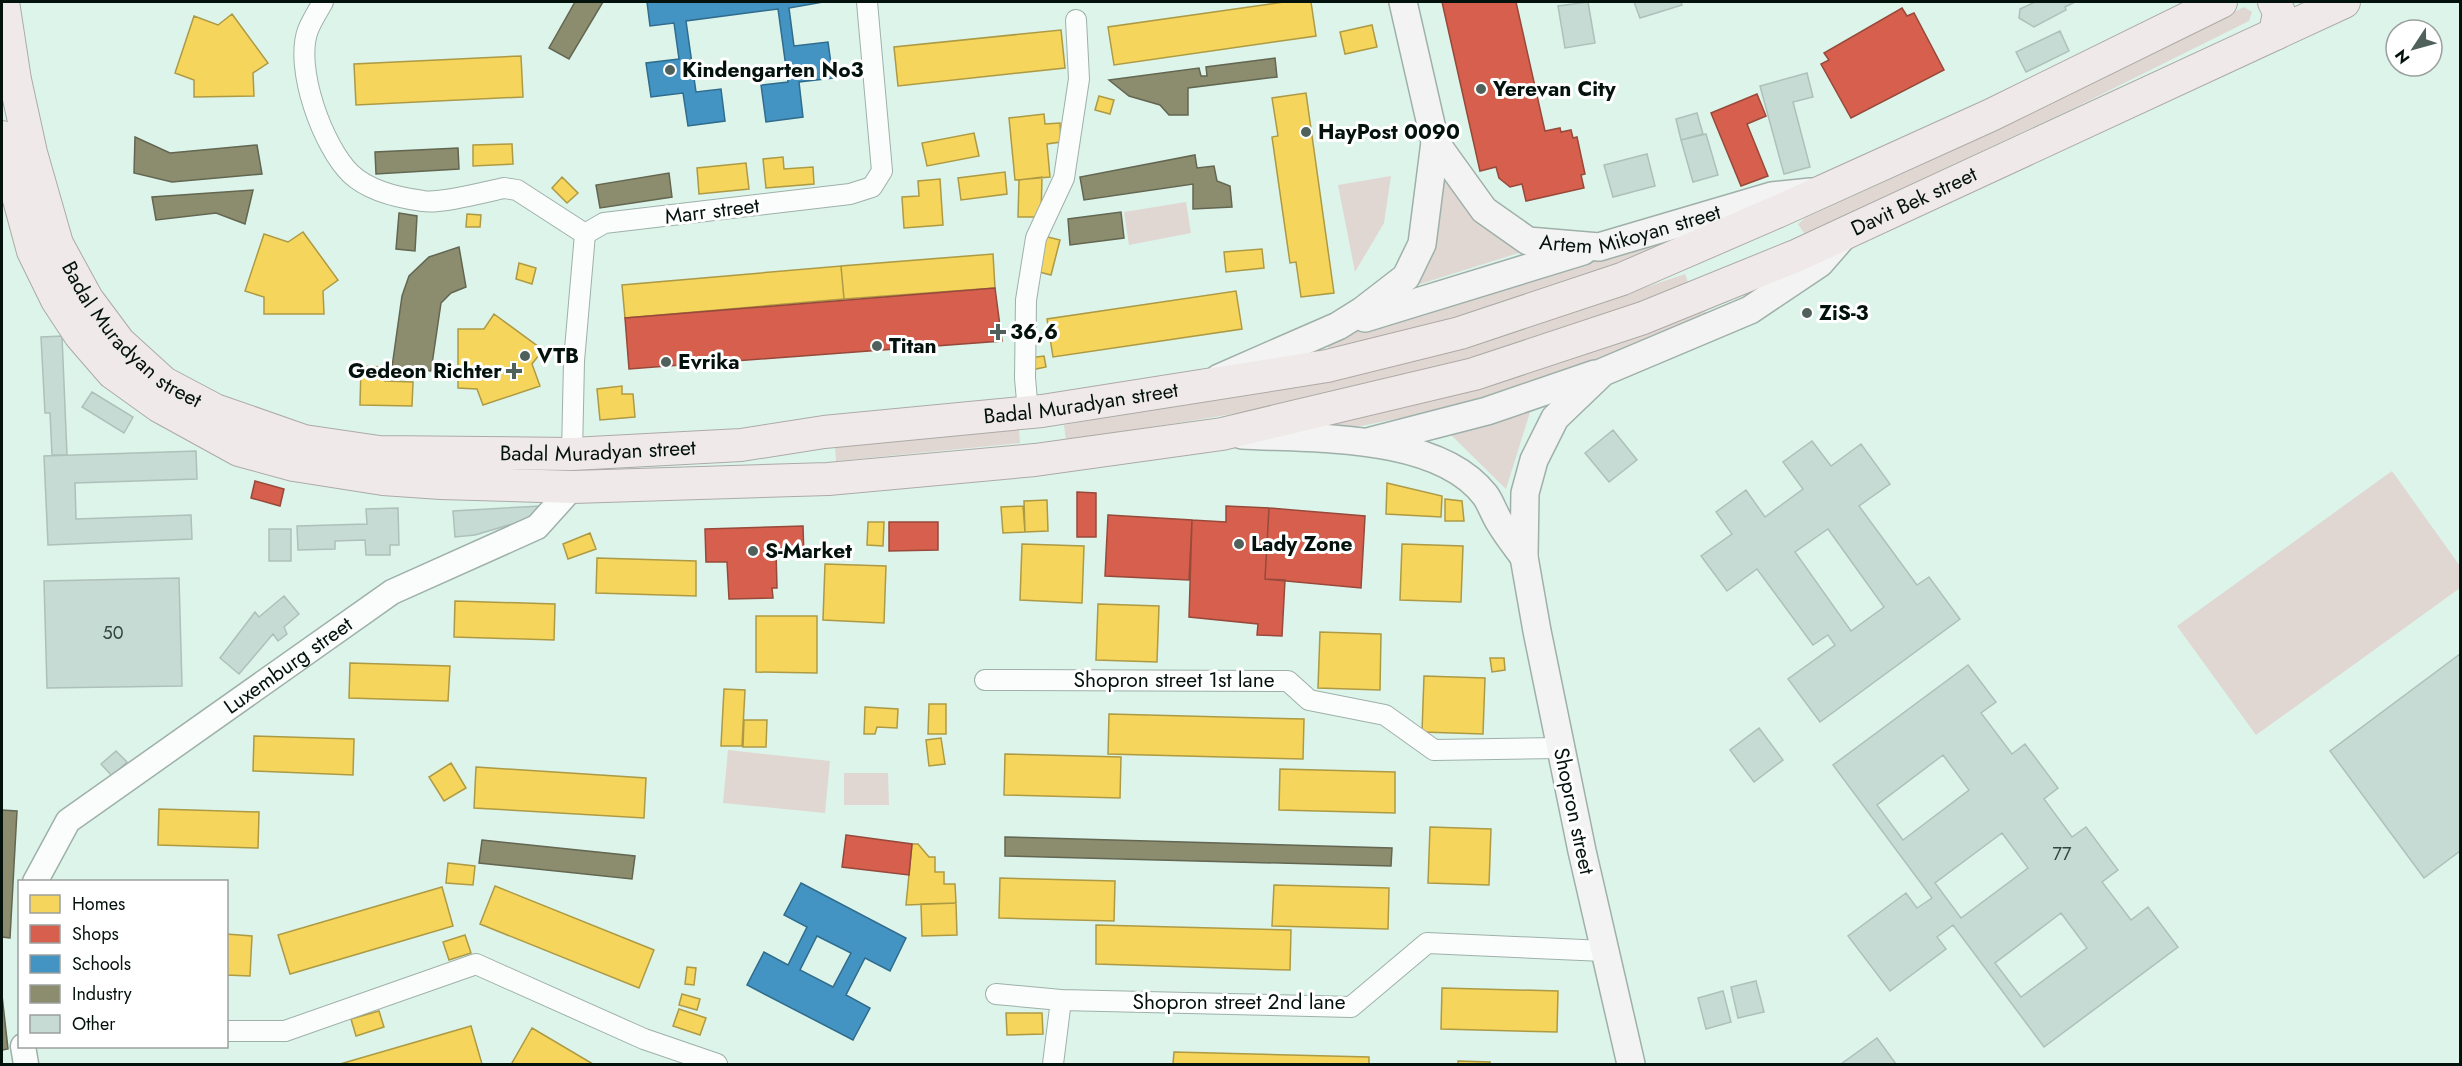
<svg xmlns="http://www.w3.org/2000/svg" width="2462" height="1066" viewBox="0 0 2462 1066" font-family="Jost,sans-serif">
<rect width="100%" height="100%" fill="#ddf4eb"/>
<path fill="#e0d6d2" d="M2244,7l8,5 -3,9 -173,86 -267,125 -5,1 -6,-9 7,-6 188,-86z
M1443,171l82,80 -108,34 17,-51z
M1391,176l-7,47 -29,49 -17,-87z
M1186,202l5,31 -62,12 -5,-33z
M1670,234l4,14 -245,78 -100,24 -2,-7 35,-15z
M1685,274l4,11 -191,68 -235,56 -197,32 -2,-16 258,-44 172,-43z
M1705,310l5,11 -182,66 -98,25 -99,20 -1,-9 274,-79z
M1531,409l-25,80 -57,-56z
M1019,429l1,14 -184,18 -1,-14z
M2392,471l68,95v22l-204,147 -79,-109z
M728,750l102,11 -5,52 -102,-10z
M844,773h44l1,32h-45z"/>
<path fill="#f6d55c" stroke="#ad9a44" stroke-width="1.5" d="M1284,2h27l5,34 -202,29 -6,-38z
M232,14l36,49 -15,10 1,23 -60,1v-17l-19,-7 19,-57 24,9z
M1372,25l5,22 -32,7 -5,-22z
M1061,30l4,38 -167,18 -4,-39z
M521,56l2,41 -167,8 -2,-41z
M1306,93l28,200 -33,4 -5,-35 -6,1 -18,-126 6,-1 -6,-38z
M1099,96l15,4 -4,14 -15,-4z
M1044,114l1,10 15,-1 1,19 -14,2 3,33 -35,3 -6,-62z
M974,133l5,23 -52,10 -5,-23z
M512,144l1,20 -40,2v-21z
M783,157l1,12 29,-2 1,17 -48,4 -3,-29z
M746,163l3,26 -50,5 -2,-26z
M1005,172l2,22 -46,6 -3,-22z
M562,177l16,16 -11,10 -15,-15z
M1042,177l-1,40h-23l1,-37z
M940,179l3,46 -39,3 -2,-31 17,-1 -1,-15z
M467,214l14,1 -1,12h-14z
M303,232l35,48 -15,11 1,23h-60v-17l-19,-6 19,-57 24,8z
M1044,236l16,4 -9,35 -16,-4z
M1262,249l2,19 -38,4 -2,-20z
M993,254l2,34 -151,11 -3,-33z
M519,263l17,5 -4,16 -16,-5z
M841,266l3,33 -219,19 -3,-33z
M1236,291l6,38 -189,28 -6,-38z
M494,314l49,36 -11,14 8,22 -57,19 -6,-16 -19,-1v-59h26z
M1044,356l2,11 -15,3 -2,-12z
M361,366l24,1v14l28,1 -1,24 -52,-1z
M622,386v8h11l2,23 -35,3 -3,-31z
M1387,483l55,13 -1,21 -55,-3z
M1445,499l17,2 2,20h-19z
M1047,500l1,31 -23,1 -1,-31z
M1023,506l2,26 -22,1 -2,-26z
M868,522h16l-1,24 -16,-1z
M590,533l6,16 -28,10 -5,-15z
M1022,544l62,2 -2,57 -62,-3z
M1402,544l61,2 -2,56 -61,-2z
M597,558l99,3v35l-100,-3z
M825,564l61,2 -2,57 -61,-3z
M455,601l100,3 -1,36 -100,-3z
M1098,604l61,2 -2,56 -61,-2z
M756,616h61v57l-61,-1z
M1320,632l61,2 -1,56 -62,-2z
M1490,658h14l1,12 -13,2z
M350,663l100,3 -2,35 -99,-3z
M1424,676l61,2 -2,56 -61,-2z
M724,689l21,1 -3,56h-21z
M929,704h17v30h-18z
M865,707l33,2 -1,19 -20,-1 -2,7h-11z
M1109,714l195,5 -1,40 -195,-5z
M744,720h23l-1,27h-23z
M254,736l100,3 -1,36 -100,-4z
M941,738l4,26 -16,2 -3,-26z
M1005,754l116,3 -1,41 -116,-3z
M451,763l15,25 -22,13 -15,-24z
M476,767l170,11 -2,40 -170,-10z
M1280,769l115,3v41l-116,-3z
M159,809l100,3 -1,36 -100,-3z
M1430,827l61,2 -2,56 -61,-2z
M912,844h6l11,13h6v15h9v12h11l1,19 -50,2z
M448,863l27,3 -2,19 -27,-2z
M1000,878l115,3 -1,40 -115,-3z
M1274,885l115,3 -1,41 -116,-3z
M495,886l159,64 -15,38 -159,-64z
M442,887l11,39 -163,48 -12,-39z
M956,903l1,32 -35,1 -1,-32z
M1096,925l195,5 -1,40 -194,-6z
M226,934l26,2 -2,40 -24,-1z
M465,935l6,18 -22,7 -6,-18z
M687,967l9,1 -2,17 -9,-1z
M1442,988l116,3 -1,41 -116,-3z
M682,994l18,5 -3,11 -18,-5z
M679,1009l27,9 -6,17 -27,-9z
M379,1011l5,16 -28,9 -5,-17z
M1006,1013h36l1,21 -36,1z
M471,1026l11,38h-142z
M532,1028l61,36h-79l-2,-1z
M1174,1052l195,5v7h-196z
M1458,1061l32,1v2h-32z"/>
<path fill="#d6604d" stroke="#97493a" stroke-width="1.5" d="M1442,2h74l29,129 15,-3 1,4 10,-2 2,8 4,-1 8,37 -4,1 3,13 -58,13 -4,-17 -12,3 -11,-9 -3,-11 -16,4z
M1902,8l5,8 7,-3 30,57 -93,48 -30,-54 8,-4 -5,-7z
M1757,94l9,22 -19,8 21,52 -27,10 -30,-73z
M995,288l7,53 -373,28 -4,-51z
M255,481l29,8 -4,17 -29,-8z
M1077,492l19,1v44h-19z
M1226,506l43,2 -4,71 20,1 -3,56 -25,-1 1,-11 -69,-7 3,-97 34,2z
M1269,508l96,8 -4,72 -96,-9z
M1108,515l84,5 -3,60 -84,-4z
M889,522h49v28l-49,1z
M803,526l1,31 -15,1 -1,-8h-12l1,38h-5l1,10 -44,1 -2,-37h-21l-1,-33z
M846,835l66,9 -3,31 -67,-8z"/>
<path fill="#4393c3" stroke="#306c8c" stroke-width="1.5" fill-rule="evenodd" d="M647,2h176l-34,6 5,38 34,-4 5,36 -34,4 4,35 -37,5 -5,-37 27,-3 -10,-73 -92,12 10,71 25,-3 4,32 -37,5 -5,-33 -32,4 -5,-34 33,-4 -5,-36 -24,3z
M801,883l105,55 -16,33 -25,-13 -19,37 24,13 -17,32 -106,-55 17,-33 24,13 19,-38 -23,-12zM817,936l34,17 -18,34 -33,-17z"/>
<path fill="#8c8c6e" stroke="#636751" stroke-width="1.5" d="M575,2h28l-34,57 -20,-11z
M1275,58l2,19 -89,11v27h-19l-9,-10 -31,-9 -20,-16 90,-12 2,8h6l-1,-9z
M135,137l35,16 87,-8 5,29 -90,8 -38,-9z
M458,148l1,21 -83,5 -1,-22z
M1195,155l2,13 17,-2 3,15 13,5 2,21 -39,2v-25l-109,16 -4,-23z
M669,173l3,24 -72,11 -4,-23z
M253,190l-8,34 -29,-11 -60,7 -4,-23z
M1121,212l3,26 -54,7 -2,-26z
M399,213l18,3 -2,35 -19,-2z
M459,247l7,40 -15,6 -10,10 -10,68 -39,-4 10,-71 7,-20 20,-19z
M2,810l15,1 -7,127 -8,-1z
M1005,837l387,11 -1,18 -386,-10z
M482,840l153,16 -3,23 -153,-16z
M2,995l6,54 -6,1z"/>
<path fill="#c6dbd3" stroke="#aec0ba" stroke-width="1.5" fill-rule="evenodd" d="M1588,2l7,41 -30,5 -7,-42z
M1634,2h47l1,3 -42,13z
M2035,2h37l1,1 -8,4 1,3 -32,17 -15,-9 1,-9z
M2060,31l9,20 -43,21 -10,-20z
M1807,73l6,24 -20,5 17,65 -26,7 -24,-88z
M1697,113l6,21 -22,6 -5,-21z
M1706,134l12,41 -25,7 -12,-42z
M1647,154l8,32 -42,11 -9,-32z
M62,336l5,119h-15l-2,-42h-5l-4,-76z
M92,392l41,25 -9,16 -42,-26z
M1613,430l24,30 -28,22 -24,-29z
M1812,441l19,25 30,-22 29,40 -31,22 58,79 12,-8 31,42 -140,103 -32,-43 47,-34 -7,-10 -15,10 -56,-76 -30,22 -26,-35 31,-22 -16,-22 30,-22 19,27 38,-28 -20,-27zM1828,529l56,78 -33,24 -56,-79z
M196,451l1,28 -122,4 1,36 115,-4 1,24 -144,6 -4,-89z
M540,506l-1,10 -64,19 -20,2 -2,-26z
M398,508l1,37h-9v10h-24l-1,-15 -30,1v8l-37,1 -1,-24 70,-2 -1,-15z
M269,529h22v32h-22z
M179,578l3,108 -135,2 -3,-107z
M284,596l15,18 -15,13 3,7 -9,7 -5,-7 -34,40 -19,-16 35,-46 4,5z
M2460,654v197l-36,27 -94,-127z
M1968,665l28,37 -15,11 31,41 13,-10 33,44 -14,11 28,38 14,-10 32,43 -16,12 29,38 17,-13 30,40 -134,100 -91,-122 -16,12 9,12 -56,42 -42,-55 58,-43 11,15 15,-10 -99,-133zM1943,755l26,35 -66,50 -26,-35zM2002,833l26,35 -67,50 -26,-35zM2061,913l26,35 -66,49 -26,-34z
M1759,728l24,32 -29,22 -24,-32z
M116,751l11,11 -15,14 -11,-12z
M1756,981l8,31 -26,6 -7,-31z
M1723,991l8,31 -25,7 -8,-31z
M1877,1038l19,26h-55z"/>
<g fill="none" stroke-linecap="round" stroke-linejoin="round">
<g stroke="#9eb0a9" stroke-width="22">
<path id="minor" d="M323,2c-5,9 -11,18 -15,28 -14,38 15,117 43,144 18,17 49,24 72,27 17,3 62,-9 81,-13l13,2 68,44
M585,234l19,-11 246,-29 22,-7 10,-16 -15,-169
M1028,412l-3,-34 1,-78 10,-62 28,-60 15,-99 -3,-59
M572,454l2,-93 11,-127
M985,680l303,1 21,19 76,15 49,35 126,-2
M996,994l65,6 290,7 76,-64 177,8
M226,1031h59l191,-67 168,75 73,25
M1053,1064l8,-64"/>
</g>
<g stroke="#9eb0a9" stroke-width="27">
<g id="tertiary">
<path id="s1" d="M35,882l33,-61 324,-229 145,-65 36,-40"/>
<path d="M23,1046l3,18"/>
</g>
</g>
<g stroke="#9eb0a9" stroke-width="30">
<g id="secondary">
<path id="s2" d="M1435,142l49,68 44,31 71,6 173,-51 39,-4"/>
<path d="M1365,318l218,-67"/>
<path d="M1219,378l119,-52 24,-15 44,-34 16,-33 13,-102 -32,-140"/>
<path d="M1242,435c70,4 195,-2 243,60 6,8 9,19 15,28 7,12 16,23 24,34"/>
<path d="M1371,441l116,-30 108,-37"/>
<path d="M1631,1064l-49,-213 -45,-220 -13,-74 1,-64 9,-33 21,-42 48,-46 147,-62 70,-47 26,-30"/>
</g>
</g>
<g stroke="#acaaa6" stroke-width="34">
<g id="primary">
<path id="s3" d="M3,2l12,78 16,73 26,91 30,55 32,43 45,41 51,27 89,31 75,11 193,2 169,-9 83,-13 218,-21 285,-45 133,-33 162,-54 157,-68 212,-96 230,-113"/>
<path d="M2274,2l5,10 -4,22"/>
<path id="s4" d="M2,137l31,114 24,49 23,35 33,38 46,33 80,44 55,15 89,14 58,4 132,4 255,-8 207,-19 187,-26 252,-60 169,-56 155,-63 546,-253"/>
</g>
</g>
<use href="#minor" stroke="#fafdfc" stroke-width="20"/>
<use href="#tertiary" stroke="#fafdfc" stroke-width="24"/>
<use href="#secondary" stroke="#f4f3f3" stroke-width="27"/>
<use href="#primary" stroke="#efeae9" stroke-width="32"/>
</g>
<g fill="#50615b" stroke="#fff" stroke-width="2">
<circle cx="670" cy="70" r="6"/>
<circle cx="1481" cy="89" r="6"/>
<circle cx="1306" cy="132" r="6"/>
<circle cx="1807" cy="313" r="6"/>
<path d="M995 323h6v6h6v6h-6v6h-6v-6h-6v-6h6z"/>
<circle cx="877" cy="346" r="6"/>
<circle cx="525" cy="356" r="6"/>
<circle cx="666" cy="362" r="6"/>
<path d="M511 362h6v6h6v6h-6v6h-6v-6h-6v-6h6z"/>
<circle cx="1239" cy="544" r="6"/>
<circle cx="753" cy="551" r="6"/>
</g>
<g text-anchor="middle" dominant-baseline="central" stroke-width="6" stroke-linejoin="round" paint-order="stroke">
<g font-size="18" fill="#34443e">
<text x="113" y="633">50</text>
<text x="2062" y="854">77</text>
</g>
<g font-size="21" font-weight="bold" fill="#04120d" stroke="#fff" text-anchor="start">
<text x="682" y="70">Kindengarten No3</text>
<text x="1493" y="89">Yerevan City</text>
<text x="1318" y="132">HayPost 0090</text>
<text x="1819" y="313">ZiS-3</text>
<text x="1010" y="332">36,6</text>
<text x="889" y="346">Titan</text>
<text x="537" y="356">VTB</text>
<text x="678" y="362">Evrika</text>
<text x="502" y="371" text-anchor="end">Gedeon Richter</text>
<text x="1251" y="544">Lady Zone</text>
<text x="765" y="551">S-Market</text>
</g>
<g font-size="21" fill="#04120d" stroke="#fff">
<text stroke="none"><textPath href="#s4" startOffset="2134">Davit Bek street</textPath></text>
<text transform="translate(712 211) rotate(-7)">Marr street</text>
<text stroke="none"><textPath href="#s2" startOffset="242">Artem Mikoyan street</textPath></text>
<text stroke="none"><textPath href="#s3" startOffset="368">Badal Muradyan street</textPath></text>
<text stroke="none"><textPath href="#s3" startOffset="1358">Badal Muradyan street</textPath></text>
<text stroke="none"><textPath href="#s3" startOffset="872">Badal Muradyan street</textPath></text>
<text stroke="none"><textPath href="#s1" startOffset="339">Luxemburg street</textPath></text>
<text x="1174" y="680">Shopron street 1st lane</text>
<text transform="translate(1574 811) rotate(78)">Shopron street</text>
<text x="1239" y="1002">Shopron street 2nd lane</text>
</g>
</g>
<rect width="2462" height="1066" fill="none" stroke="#04120d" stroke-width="6"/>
<rect x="18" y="880" width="210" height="168" fill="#ffffff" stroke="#9ba09e" stroke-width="1.5"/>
<rect x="30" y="895" width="30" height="18" fill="#f6d55c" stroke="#9ba09e" stroke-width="1.5"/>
<text x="72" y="910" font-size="18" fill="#04120d">Homes</text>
<rect x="30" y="925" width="30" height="18" fill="#d6604d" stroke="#9ba09e" stroke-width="1.5"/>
<text x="72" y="940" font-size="18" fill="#04120d">Shops</text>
<rect x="30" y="955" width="30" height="18" fill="#4393c3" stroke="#9ba09e" stroke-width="1.5"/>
<text x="72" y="970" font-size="18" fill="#04120d">Schools</text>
<rect x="30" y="985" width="30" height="18" fill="#8c8c6e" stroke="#9ba09e" stroke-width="1.5"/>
<text x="72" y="1000" font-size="18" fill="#04120d">Industry</text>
<rect x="30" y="1015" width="30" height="18" fill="#c6dbd3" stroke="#9ba09e" stroke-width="1.5"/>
<text x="72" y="1030" font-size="18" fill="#04120d">Other</text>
<g transform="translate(2414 48) rotate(234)"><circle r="28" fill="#ffffff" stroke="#9ba09e" stroke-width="1.5"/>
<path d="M0-4.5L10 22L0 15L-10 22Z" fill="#50615b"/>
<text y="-9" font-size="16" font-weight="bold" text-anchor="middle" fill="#04120d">N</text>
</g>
</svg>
